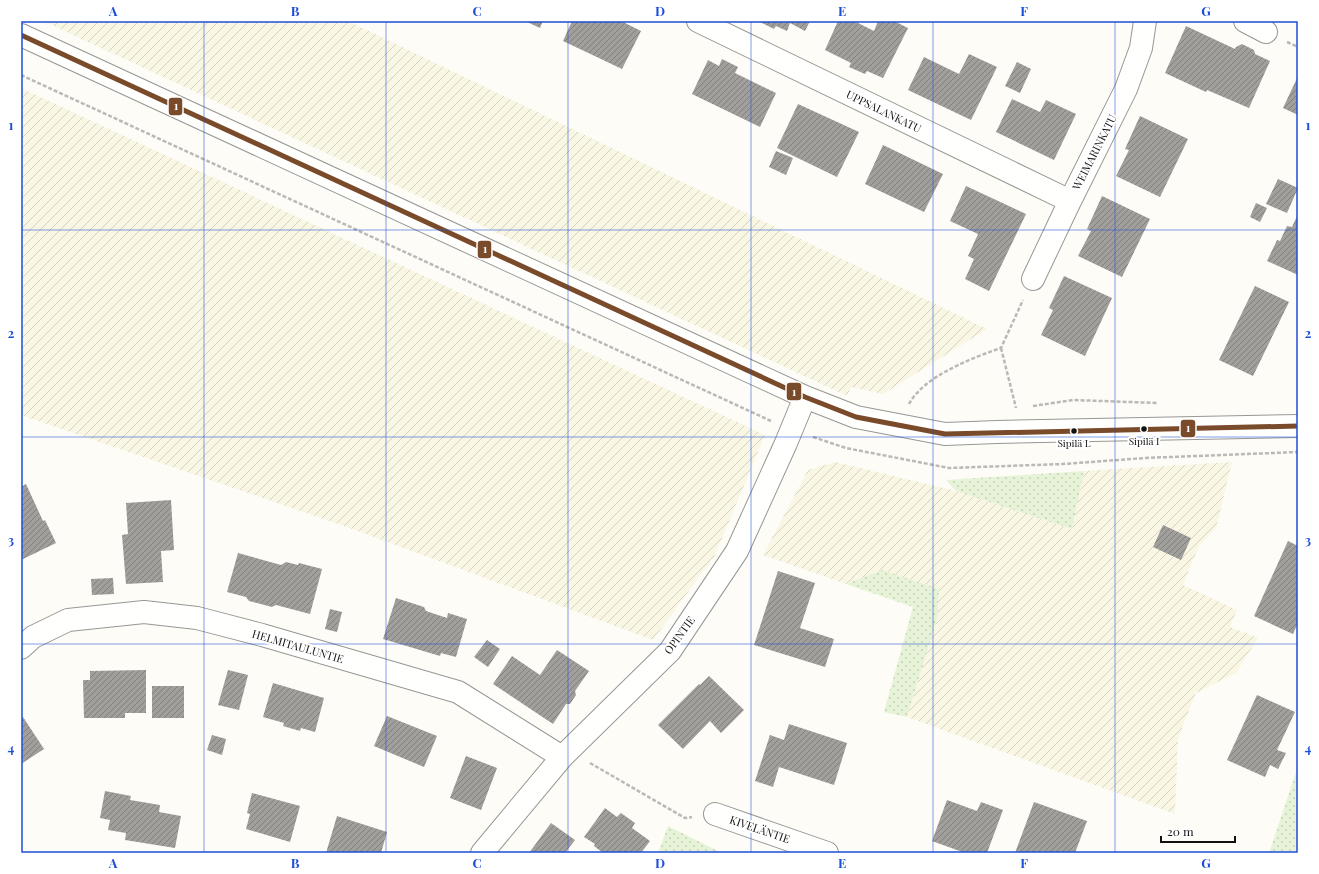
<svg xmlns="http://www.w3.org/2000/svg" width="1319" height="874" viewBox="0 0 1319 874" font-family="'Playfair Display',serif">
<defs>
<pattern id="farmland-furrows" width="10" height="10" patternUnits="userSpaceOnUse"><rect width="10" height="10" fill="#f9f7e4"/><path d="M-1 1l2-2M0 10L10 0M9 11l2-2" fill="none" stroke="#d4d3c3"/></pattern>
<pattern id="grass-dots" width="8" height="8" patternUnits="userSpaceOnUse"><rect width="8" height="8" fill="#e7f3d7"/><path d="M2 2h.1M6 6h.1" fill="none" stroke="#c5cfb8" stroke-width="1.8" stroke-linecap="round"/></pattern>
<pattern id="building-hatch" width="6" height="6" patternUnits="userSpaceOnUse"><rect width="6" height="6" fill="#a19f9c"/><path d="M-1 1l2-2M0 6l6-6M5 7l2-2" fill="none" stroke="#82807e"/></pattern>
</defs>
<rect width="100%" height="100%" fill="#fdfcf7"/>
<path fill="url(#farmland-furrows)" d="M43,21h305l639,308 -104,65 -32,-7 -4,9z
M21,88l744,347 -50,120 -62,85 -306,-113 -326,-112z
M835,462l121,29 116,38 12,-58 148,-9 -16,66 -17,18 -16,39 54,25 -7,17 28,11 -22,35 -40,20 -18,45 -3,76 -268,-97 30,-98 -55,-49 -36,14 -83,-29 45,-85z"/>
<path fill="url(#grass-dots)" d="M1084,471l-12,58 -116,-38 -10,-11z
M882,570l57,19 -2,30 -30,98 -23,-5 29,-105 -67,-23z
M1298,766v87h-29z
M668,826l54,27h-64z"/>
<path fill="url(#building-hatch)" d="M525,21h18l-3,7z
M572,21h49l20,10 -19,38 -59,-28z
M760,21h50l-5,10 -15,-8 -3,8 -11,-5 -2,3 -14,-7z
M838,21h16l20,10 4,-10h16l14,7 -25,50 -16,-7 -2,3 -16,-7 2,-4 -26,-13z
M1186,26l49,23 1,-2 6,-3 12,6 1,4 15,7 -21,47 -42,-18 -1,2 -41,-19z
M969,54l28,13 -26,53 -63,-30 16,-33 35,17z
M722,59l16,8 -3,6 41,20 -16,34 -68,-33 16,-34 11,6z
M1017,62l14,7 -11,24 -15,-7z
M1298,76v39l-15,-7z
M1012,99l28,13 6,-12 30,14 -22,46 -58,-28z
M798,104l61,28 -22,45 -60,-29z
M1140,116l48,23 -28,58 -44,-21 13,-26 -4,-1z
M883,145l60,29 -19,38 -59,-28z
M776,151l17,7 -7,17 -17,-8z
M1278,179l20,9 -11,25 -21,-9z
M966,186l60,28 -37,77 -24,-12 9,-20 -6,-3 10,-22 -28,-13z
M1102,196l48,23 -28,58 -44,-21 13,-25 -4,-2z
M1256,203l11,5 -7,14 -10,-5z
M1298,214v61l-31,-14 10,-21 3,1 7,-15 5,1z
M1064,276l48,22 -27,58 -44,-21 12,-25 -4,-2z
M1255,286l34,16 -36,74 -34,-16z
M26,484l17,37 2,-1 11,23 -35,17v-73z
M171,500l3,50 -13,1 2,31 -37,2 -4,-49 6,-1 -2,-31z
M1163,525l28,13 -10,22 -28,-13z
M1288,541l10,5v77l-5,11 -39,-18z
M238,553l43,12 5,-3 12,3 1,-2 23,6 -12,45 -34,-9 -4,2 -23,-6 -3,-4 -19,-5z
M778,571l37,12 -15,45 34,11 -9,28 -71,-22z
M113,578l1,16 -22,1 -1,-16z
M396,598l28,9 2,4 21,7 1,-5 19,6 -11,38 -15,-4 -1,3 -57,-17z
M330,609l12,3 -5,20 -12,-3z
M487,640l13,9 -12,18 -14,-10z
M557,650l32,21 -14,20 1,4 -6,9h-4l-13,20 -60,-40 19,-28 28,19z
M146,670v43h-21v5h-41l-1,-38h7v-9z
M228,670l20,5 -9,35 -21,-5z
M709,676l35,34 -23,23 -11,-12 -27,28 -25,-24 41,-41 1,1z
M273,683l51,15 -9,34 -14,-4 -1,3 -17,-5 1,-3 -21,-6z
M152,686h32v32h-32z
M1257,695l38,17 -18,38 9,3 -8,16 -8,-4 -5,12 -38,-17z
M387,716l50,20 -13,31 -50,-21z
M23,717l21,32 -23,15v-45z
M789,724l58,19 -13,42 -55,-18 -6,20 -18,-6 15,-46 14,5z
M212,735l14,4 -4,16 -15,-5z
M466,756l31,12 -16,42 -31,-12z
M105,791l26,5 -1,4 30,5 -1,7 22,4 -6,32 -50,-8 1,-7 -18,-3 2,-10 -10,-2z
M252,793l48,13 -10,36 -44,-13 4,-15 -3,-1z
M947,800l30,11 4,-9 22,8 -16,43h-22l-33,-12z
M1034,802l53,19 -12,32h-28l-4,-2 -1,2h-27z
M605,808l12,9 4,-4 14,10 -3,5 18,13 -9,12h-38l-9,-7 1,-2 -11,-7z
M337,816l50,16 -6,21h-55z
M551,823l24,17 -10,13h-36z"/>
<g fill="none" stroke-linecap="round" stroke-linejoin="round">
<g stroke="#979795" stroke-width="24">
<path id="street" d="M698,21l372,180
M1245,21l21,11
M21,35l784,362 51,20 89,17 52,-2 301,-6
M1033,279l37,-78 56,-112 15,-41 4,-27
M21,648l12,-11 35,-17 76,-8 53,6 65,17 196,57 104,65
M715,814l112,39
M482,853l80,-96 108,-106 67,-100 49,-108 19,-46"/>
</g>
<path stroke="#b9b9b8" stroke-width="2.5" stroke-dasharray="4 2" stroke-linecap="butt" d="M1287,42l11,5
M21,75l750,346
M1001,348l15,60
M909,404c15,-28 63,-46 92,-56l22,-48
M1033,406l40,-6 85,3
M813,437l33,11 103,20 114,-4 82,-6 153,-6
M590,763l95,55 7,-1"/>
<use href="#street" stroke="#fffffe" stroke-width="22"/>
<g stroke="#fff" stroke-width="8">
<path id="bus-1" d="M21,35l784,362 51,20 89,17 353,-8"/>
</g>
<use href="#bus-1" stroke="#7a4b2a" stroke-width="5"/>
</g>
<path fill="none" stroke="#1d4ed8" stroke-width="1" stroke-opacity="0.55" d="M204,21v832M386,21v832M568,21v832M751,21v832M933,21v832M1115,21v832M21,230h1277M21,437h1277M21,644h1277"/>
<g fill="#111" stroke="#fff" stroke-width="1.5">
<circle cx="1144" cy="429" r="3.5"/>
<circle cx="1074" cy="431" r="3.5"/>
</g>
<g text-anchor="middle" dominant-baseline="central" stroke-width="4" stroke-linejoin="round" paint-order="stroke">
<g font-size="10" fill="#111" stroke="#fff">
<text x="1144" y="441">Sipilä I</text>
<text x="1074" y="443">Sipilä L</text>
</g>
<g font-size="11" fill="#111" stroke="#fff">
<text transform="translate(884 111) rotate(26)">UPPSALANKATU</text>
<text transform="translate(1094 152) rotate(-63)">WEIMARINKATU</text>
<text transform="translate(679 635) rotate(-54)">OPINTIE</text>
<text transform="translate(298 646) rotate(16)">HELMITAULUNTIE</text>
<text transform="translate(760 829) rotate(19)">KIVELÄNTIE</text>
</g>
</g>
<g stroke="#fff" stroke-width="1.5">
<rect x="168" y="97" width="15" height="19" rx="4" fill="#7a4b2a"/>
<rect x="477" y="240" width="15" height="19" rx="4" fill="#7a4b2a"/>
<rect x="786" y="382" width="16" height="19" rx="4" fill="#7a4b2a"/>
<rect x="1180" y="419" width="16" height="19" rx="4" fill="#7a4b2a"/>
</g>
<g font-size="11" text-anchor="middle" font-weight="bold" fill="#fff">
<text x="176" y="110">1</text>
<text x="485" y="253">1</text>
<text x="794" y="396">1</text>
<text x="1188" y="432">1</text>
</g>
<rect width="1319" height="874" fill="none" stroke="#ffffff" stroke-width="44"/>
<path d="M1161 836v6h74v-6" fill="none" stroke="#111111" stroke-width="2"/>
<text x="1167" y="836" font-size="12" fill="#111111" stroke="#ffffff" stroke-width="3" paint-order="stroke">20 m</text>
<rect x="22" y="22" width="1275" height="830" fill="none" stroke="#1d4ed8" stroke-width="1.5"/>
<g font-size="13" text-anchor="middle" font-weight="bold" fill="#1d4ed8">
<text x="113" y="16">A</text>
<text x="295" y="16">B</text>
<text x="477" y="16">C</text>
<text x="660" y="16">D</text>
<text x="842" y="16">E</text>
<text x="1024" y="16">F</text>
<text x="1206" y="16">G</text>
<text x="11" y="130">1</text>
<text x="1308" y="130">1</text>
<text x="11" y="338">2</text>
<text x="1308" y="338">2</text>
<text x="11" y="545">3</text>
<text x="1308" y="545">3</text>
<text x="11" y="753">4</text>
<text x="1308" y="753">4</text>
<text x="113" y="868">A</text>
<text x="295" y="868">B</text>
<text x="477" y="868">C</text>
<text x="660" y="868">D</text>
<text x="842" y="868">E</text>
<text x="1024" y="868">F</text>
<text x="1206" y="868">G</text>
</g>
</svg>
